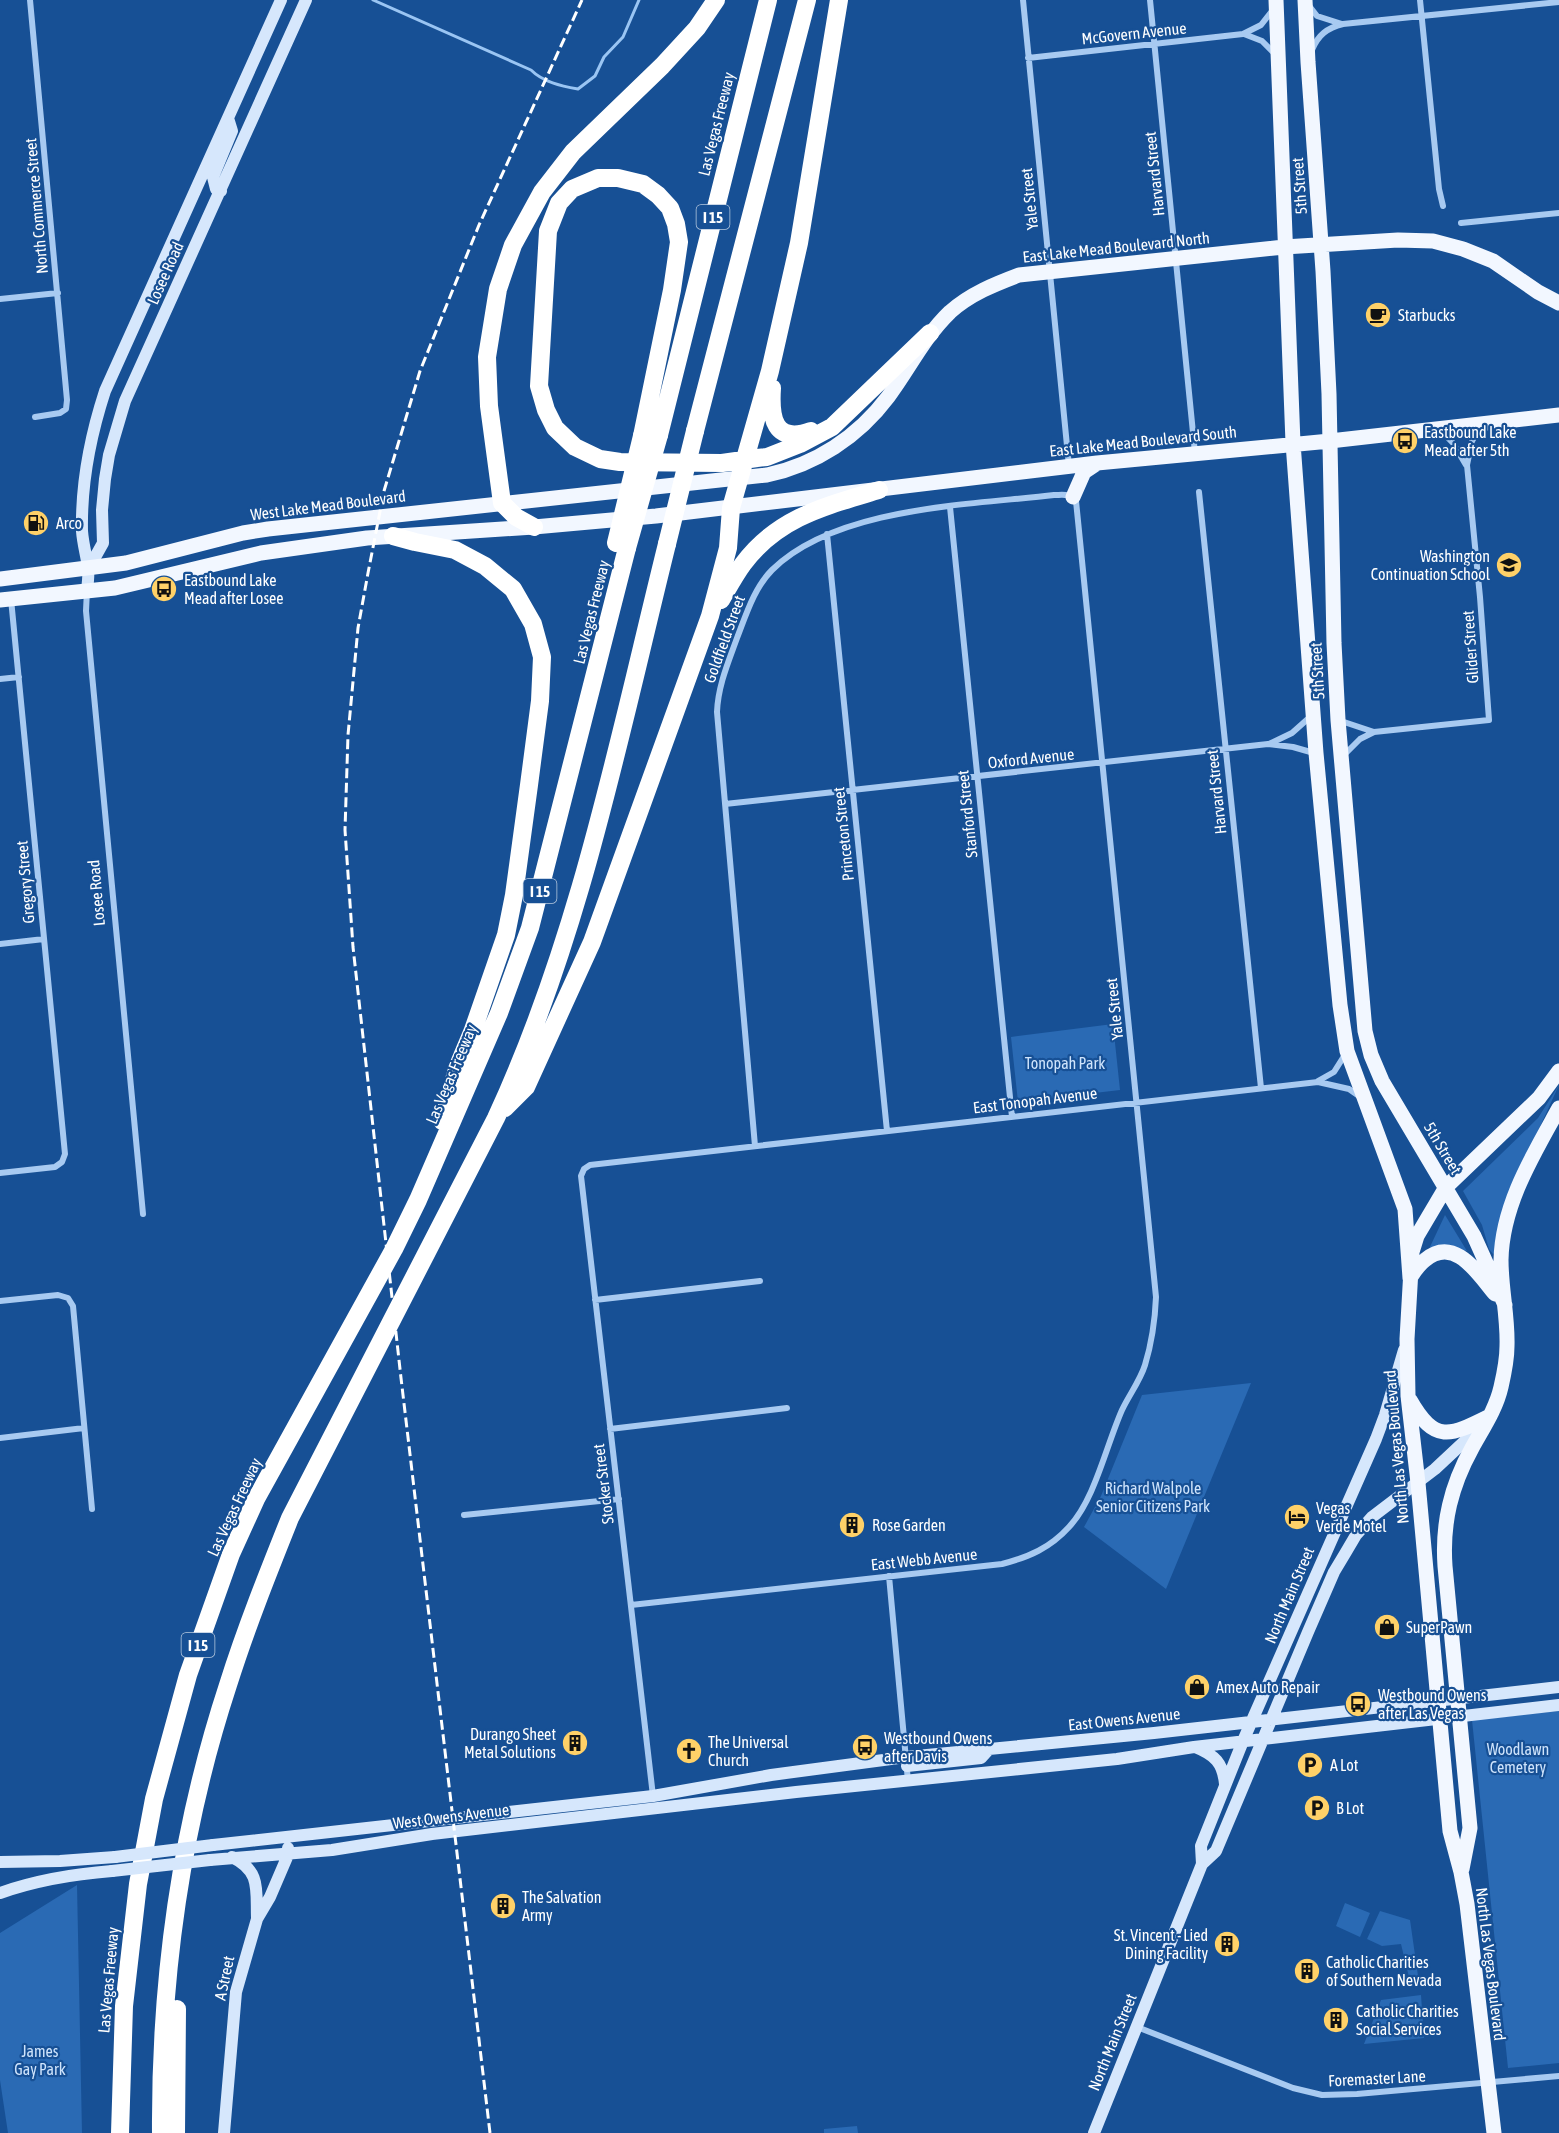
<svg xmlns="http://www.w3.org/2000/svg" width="1559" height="2133" viewBox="0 0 1559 2133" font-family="'Asap Condensed',sans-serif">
<rect width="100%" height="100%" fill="#175095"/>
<path fill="#2a6ab4" d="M1113,1024l7,66 -102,12 -7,-65z
M1559,1085l-38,83 -25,84 -3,2 -4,-5 -7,-24 -19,-34 75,-73z
M1445,1215l22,36 -13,-3 -25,1z
M1251,1383l-85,206 -82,-62 17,-31 41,-101z
M1559,1711v352l-51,5 -36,-348z
M77,1885l5,248h-74l-8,-53v-147z
M1345,1903l25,10 -10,24 -24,-11z
M1380,1911l30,9 8,56 -9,1 -8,-33 -19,2 -15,-7z
M1421,1995l3,43 -60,6 17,-44z
M857,2126l1,7h-34v-4z"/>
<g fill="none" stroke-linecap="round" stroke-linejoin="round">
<path stroke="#9ac5f3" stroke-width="3" d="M373,0l158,70c12,12 30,16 47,19l17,-13 9,-19 19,-20 16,-37"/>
<path stroke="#a8caf1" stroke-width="6" d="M30,0l37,400 -1,9 -6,4 -25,4
M1023,0l46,466
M1150,0l45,453
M1420,0l19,189 4,17
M1310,7l7,9 25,8
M1244,34l18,7 13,13
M1312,50c6,-15 15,-22 31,-26l216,-22
M1028,58l215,-24 18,-9 11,-14
M1461,223l98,-10
M0,299l58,-6
M1440,430l13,13 13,22
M1199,492l62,596
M950,507l62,610
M827,534l60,597
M87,590l-1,21 57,603
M0,679l19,-2
M1338,720l36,12
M1269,744l23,-11 18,-16
M1344,755l16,-16 14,-7 115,-12 -9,-123 -13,-132 5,-24 9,-15
M725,804l543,-60 25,3 21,6
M0,944l44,-5
M1318,1081l16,-9 12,-19
M0,1173l55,-6 7,-5 3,-8 -54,-555
M595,1300l165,-19
M0,1301l58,-6 10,3 5,8 19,203
M610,1429l177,-21
M0,1438l84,-10
M464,1515l155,-16
M889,1576l19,205
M631,1605l371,-41c27,-7 48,-16 67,-37 26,-28 37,-81 53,-117 7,-15 18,-29 23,-45 7,-23 10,-44 11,-68l-80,-796c-5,-8 -13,-6 -22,-6 -85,10 -218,12 -282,75 -18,18 -26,45 -35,68 -9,25 -19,48 -20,74l38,434
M653,1796l-72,-620 3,-7 6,-4 728,-83 31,7 10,7
M1137,2027l156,61 29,7 35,-1 202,-18"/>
<path stroke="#d6e7fc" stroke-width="12" d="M221,191l-5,-2 -3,-12 19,-46 -4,-13
M89,568l14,-25 -1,-33 3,-31 4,-24 16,-54 181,-401
M87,590c1,-8 2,-16 1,-23 -2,-13 -5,-23 -6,-36 -1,-49 8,-94 23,-140l176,-391
M1195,1747c20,8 28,16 30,37
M907,1766l74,-8 9,-10
M213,1845l440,-49 118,-21 135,-18 248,-24 405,-46
M232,1857c29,14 24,32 25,61
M210,1860l122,-10 100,-16 364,-42 321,-33 77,-12 365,-42
M0,1862l60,-1 55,-4
M1202,1864l14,-13 92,-219 26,-60 12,-20 10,-17 16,-18 63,-48 47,-44
M0,1893c37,-13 73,-19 112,-22
M224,2133l12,-141 21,-73 13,-22 18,-42v-7
M1094,2133l108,-269 -1,-18 42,-105 133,-302 9,-24 19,-65"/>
<path stroke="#f2f7ff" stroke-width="15" d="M1276,0l17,443 23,310 24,252 7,46 58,158 5,69
M1305,0l3,62 15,209 6,123 5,249 4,77 27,311 6,24 11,26 92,155 31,69
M1073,497l11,-25 12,-8
M0,579l126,-16 117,-30 25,-4 499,-54c48,-10 91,-38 121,-78 21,-28 36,-60 62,-85 20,-18 45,-28 69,-37l265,-28 114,-7 35,1 30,8 30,12 45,31 21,11
M0,600l115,-12 146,-35 106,-15 167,-11 122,-11 441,-53 233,-22 229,-26
M1410,1278c4,-6 9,-14 15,-18 30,-25 53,14 70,34
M1410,1400c25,44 40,36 80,16
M1462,1869l8,-41 -25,-262c-3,-43 6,-80 27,-118 11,-20 24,-39 29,-61 3,-13 6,-27 6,-41 1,-29 -6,-57 -6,-86 1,-55 32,-105 58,-152
M1494,2133l-27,-229 -6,-32 -11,-41 -32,-348 -10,-87 -1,-57 5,-87 5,-16 29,-49 93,-89 20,-27"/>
<path stroke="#fff" stroke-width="18" d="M772,388c-2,30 2,56 39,43
M695,431l112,-431
M659,435l109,-435
M642,436l30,-146 7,-48 -3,-18 -6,-16 -12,-13 -15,-11 -25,-6h-20l-26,11 -13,14 -11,28 -9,155 7,24 9,18 20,19 25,12 20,3 102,1 35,-5 10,-1 33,-13 32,-17 98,-94
M534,527l-18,-10 -14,-14 -13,-97 -2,-49 11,-68 15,-44 29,-53 31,-40 89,-86 35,-38 19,-28
M393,536l22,6 40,8 30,16 28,23 20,35 9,33 -2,44 -11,84 -15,110 -8,40 -33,95 -15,36 -16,55
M721,600c7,-12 14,-25 22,-36 35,-47 83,-58 136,-74
M505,1108l21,-21 66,-145 118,-326 18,-68 3,-40 39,-137 29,-128 40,-243
M120,2133l4,-127 14,-122 16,-85 34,-124 43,-121 25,-55 138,-250 24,-49 81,-187 31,-85 97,-380
M161,2133c-1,-151 20,-305 67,-448 18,-57 40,-112 62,-167l206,-400c84,-181 123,-381 171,-574
M176,2133l1,-124"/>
<path stroke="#fff" stroke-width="3" stroke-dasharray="10 4.5" stroke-linecap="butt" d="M490,2133l-89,-755 -48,-431 -8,-117 3,-95 10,-107 10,-55 16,-82 36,-120 59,-146 103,-225"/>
<path stroke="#d6e7fc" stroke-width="12" d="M115,1857l98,-12
M112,1871l98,-11"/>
<path stroke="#fff" stroke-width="18" d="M616,543l26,-107
M667,544l28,-113
M627,548l32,-113"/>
</g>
<defs>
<g id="cafe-disc" transform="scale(1.35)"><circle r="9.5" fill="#ffd168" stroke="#175095"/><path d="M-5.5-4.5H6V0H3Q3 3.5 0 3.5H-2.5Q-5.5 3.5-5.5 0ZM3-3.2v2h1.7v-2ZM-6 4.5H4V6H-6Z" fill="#111"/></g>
<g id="bus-disc" transform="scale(1.35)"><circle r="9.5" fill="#ffd168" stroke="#175095"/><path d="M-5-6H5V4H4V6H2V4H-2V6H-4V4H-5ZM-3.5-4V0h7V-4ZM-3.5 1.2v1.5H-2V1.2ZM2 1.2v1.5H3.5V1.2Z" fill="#111"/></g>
<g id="fuel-disc" transform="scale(1.35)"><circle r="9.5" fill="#ffd168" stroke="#175095"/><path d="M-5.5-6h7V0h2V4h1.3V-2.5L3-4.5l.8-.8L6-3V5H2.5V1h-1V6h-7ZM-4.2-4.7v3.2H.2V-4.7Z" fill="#111"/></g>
<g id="school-disc" transform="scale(1.35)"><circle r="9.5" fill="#ffd168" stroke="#175095"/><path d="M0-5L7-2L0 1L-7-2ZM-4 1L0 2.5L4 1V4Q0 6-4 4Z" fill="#111"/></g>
<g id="hotel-disc" transform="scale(1.35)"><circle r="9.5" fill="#ffd168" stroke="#175095"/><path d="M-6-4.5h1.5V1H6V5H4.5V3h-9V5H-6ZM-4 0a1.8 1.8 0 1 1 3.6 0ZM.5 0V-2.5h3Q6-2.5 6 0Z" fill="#111"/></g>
<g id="building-disc" transform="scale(1.35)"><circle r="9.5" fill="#ffd168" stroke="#175095"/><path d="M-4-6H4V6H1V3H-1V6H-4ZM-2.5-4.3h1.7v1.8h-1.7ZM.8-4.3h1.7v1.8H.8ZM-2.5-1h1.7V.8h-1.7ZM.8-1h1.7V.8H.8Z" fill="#111"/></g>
<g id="shop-disc" transform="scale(1.35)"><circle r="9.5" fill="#ffd168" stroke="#175095"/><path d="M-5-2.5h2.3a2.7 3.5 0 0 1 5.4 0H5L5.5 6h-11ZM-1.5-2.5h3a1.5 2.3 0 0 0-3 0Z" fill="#111"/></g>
<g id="church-disc" transform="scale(1.35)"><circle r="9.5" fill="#ffd168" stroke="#175095"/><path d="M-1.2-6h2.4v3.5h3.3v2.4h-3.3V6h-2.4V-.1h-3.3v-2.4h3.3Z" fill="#111"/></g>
<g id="parking-disc" transform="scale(1.35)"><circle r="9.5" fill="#ffd168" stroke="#175095"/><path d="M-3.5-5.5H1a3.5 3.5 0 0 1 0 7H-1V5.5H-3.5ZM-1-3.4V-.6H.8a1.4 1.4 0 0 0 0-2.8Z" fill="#111"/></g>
</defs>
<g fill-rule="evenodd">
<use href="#cafe-disc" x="1378" y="315"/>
<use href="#bus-disc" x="1405" y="441"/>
<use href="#fuel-disc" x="36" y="523"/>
<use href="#school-disc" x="1509" y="565"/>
<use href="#bus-disc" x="164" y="589"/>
<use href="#hotel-disc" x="1297" y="1517"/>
<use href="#building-disc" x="852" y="1525"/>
<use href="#shop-disc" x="1387" y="1627"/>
<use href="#shop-disc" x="1197" y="1687"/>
<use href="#bus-disc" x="1358" y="1704"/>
<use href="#building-disc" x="575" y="1743"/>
<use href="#bus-disc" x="865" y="1747"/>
<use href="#church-disc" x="689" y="1751"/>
<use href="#parking-disc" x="1310" y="1765"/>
<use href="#parking-disc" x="1317" y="1808"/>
<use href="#building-disc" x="503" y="1906"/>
<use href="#building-disc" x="1227" y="1944"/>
<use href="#building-disc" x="1307" y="1971"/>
<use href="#building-disc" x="1336" y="2020"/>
</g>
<g text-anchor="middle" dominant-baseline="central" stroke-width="4.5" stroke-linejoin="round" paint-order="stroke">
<g fill="#175095" stroke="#b9cadf" stroke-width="1.5">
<rect x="696.5" y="205" width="33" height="24" rx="4.5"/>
<rect x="523.5" y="879" width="33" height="24" rx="4.5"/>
<rect x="181.5" y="1633" width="33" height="24" rx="4.5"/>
</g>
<g font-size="15" font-weight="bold" fill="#fff">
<text x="713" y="217">I 15</text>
<text x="540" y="891">I 15</text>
<text x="198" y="1645">I 15</text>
</g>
<g font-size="16" fill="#fff" stroke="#175095">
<text transform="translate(1134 33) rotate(-6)">McGovern Avenue</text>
<text transform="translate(716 124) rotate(-76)">Las Vegas Freeway</text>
<text transform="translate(1154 174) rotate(-96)">Harvard Street</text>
<text transform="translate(1299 186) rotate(-94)">5th Street</text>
<text transform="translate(1029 199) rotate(-96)">Yale Street</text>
<text transform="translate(36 206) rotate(-95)">North Commerce Street</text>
<text transform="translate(1116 247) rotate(-6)">East Lake Mead Boulevard North</text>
<text transform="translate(165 273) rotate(-66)">Losee Road</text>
<text transform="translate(1143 441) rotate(-6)">East Lake Mead Boulevard South</text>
<text transform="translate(328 505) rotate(-7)">West Lake Mead Boulevard</text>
<text transform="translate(591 612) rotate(-76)">Las Vegas Freeway</text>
<text transform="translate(724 639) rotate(-70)">Goldfield Street</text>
<text transform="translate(1470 647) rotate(-94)">Glider Street</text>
<text transform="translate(1317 671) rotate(-93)">5th Street</text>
<text transform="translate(1031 758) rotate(-6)">Oxford Avenue</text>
<text transform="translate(1216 792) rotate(-96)">Harvard Street</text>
<text transform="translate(967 814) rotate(-96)">Stanford Street</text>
<text transform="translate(843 834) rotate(-96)">Princeton Street</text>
<text transform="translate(25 882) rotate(-95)">Gregory Street</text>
<text transform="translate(96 893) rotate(-95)">Losee Road</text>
<text transform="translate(1114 1009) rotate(-96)">Yale Street</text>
<text transform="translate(451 1074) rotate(-67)">Las Vegas Freeway</text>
<text transform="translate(1035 1100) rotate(-7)">East Tonopah Avenue</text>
<text transform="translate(1443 1148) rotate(59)">5th Street</text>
<text transform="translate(1396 1447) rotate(-95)">North Las Vegas Boulevard</text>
<text transform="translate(603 1484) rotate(-97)">Stocker Street</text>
<text transform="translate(234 1507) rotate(-65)">Las Vegas Freeway</text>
<text transform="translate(924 1559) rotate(-6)">East Webb Avenue</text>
<text transform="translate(1289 1595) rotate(-67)">North Main Street</text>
<text transform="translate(1124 1719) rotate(-6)">East Owens Avenue</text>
<text transform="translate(451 1816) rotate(-7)">West Owens Avenue</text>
<text transform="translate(1491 1964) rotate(83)">North Las Vegas Boulevard</text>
<text transform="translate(224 1978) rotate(-78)">A Street</text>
<text transform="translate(108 1980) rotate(-85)">Las Vegas Freeway</text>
<text transform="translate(1112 2042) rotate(-68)">North Main Street</text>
<text transform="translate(1377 2078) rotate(-3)">Foremaster Lane</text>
</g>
<g font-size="16" fill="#fff" stroke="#175095" text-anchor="start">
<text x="1398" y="315">Starbucks</text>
<text x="1424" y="432">Eastbound Lake<tspan x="1424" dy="18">Mead after 5th</tspan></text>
<text x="56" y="523">Arco</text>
<text x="1490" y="556" text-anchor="end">Washington<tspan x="1490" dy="18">Continuation School</tspan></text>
<text x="184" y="580">Eastbound Lake<tspan x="184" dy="18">Mead after Losee</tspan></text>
<text x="1316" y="1508">Vegas<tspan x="1316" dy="18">Verde Motel</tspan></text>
<text x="872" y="1525">Rose Garden</text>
<text x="1406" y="1627">SuperPawn</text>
<text x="1216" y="1687">Amex Auto Repair</text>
<text x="1378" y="1695">Westbound Owens<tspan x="1378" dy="18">after Las Vegas</tspan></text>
<text x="556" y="1734" text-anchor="end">Durango Sheet<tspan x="556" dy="18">Metal Solutions</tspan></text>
<text x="884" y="1738">Westbound Owens<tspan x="884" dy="18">after Davis</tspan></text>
<text x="708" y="1742">The Universal<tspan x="708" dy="18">Church</tspan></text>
<text x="1330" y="1765">A Lot</text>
<text x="1336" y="1808">B Lot</text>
<text x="522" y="1897">The Salvation<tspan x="522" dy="18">Army</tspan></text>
<text x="1208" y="1935" text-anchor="end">St. Vincent - Lied<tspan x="1208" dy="18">Dining Facility</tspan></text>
<text x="1326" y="1962">Catholic Charities<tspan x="1326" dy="18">of Southern Nevada</tspan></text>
<text x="1356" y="2011">Catholic Charities<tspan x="1356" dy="18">Social Services</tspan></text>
</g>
<g font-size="16" fill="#cfe4fc" stroke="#175095">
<text x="1065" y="1063">Tonopah Park</text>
<text x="1153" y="1488">Richard Walpole<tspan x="1153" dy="18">Senior Citizens Park</tspan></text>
<text x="1518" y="1749">Woodlawn<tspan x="1518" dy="18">Cemetery</tspan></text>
<text x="40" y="2051">James<tspan x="40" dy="18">Gay Park</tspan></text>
</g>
</g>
</svg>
